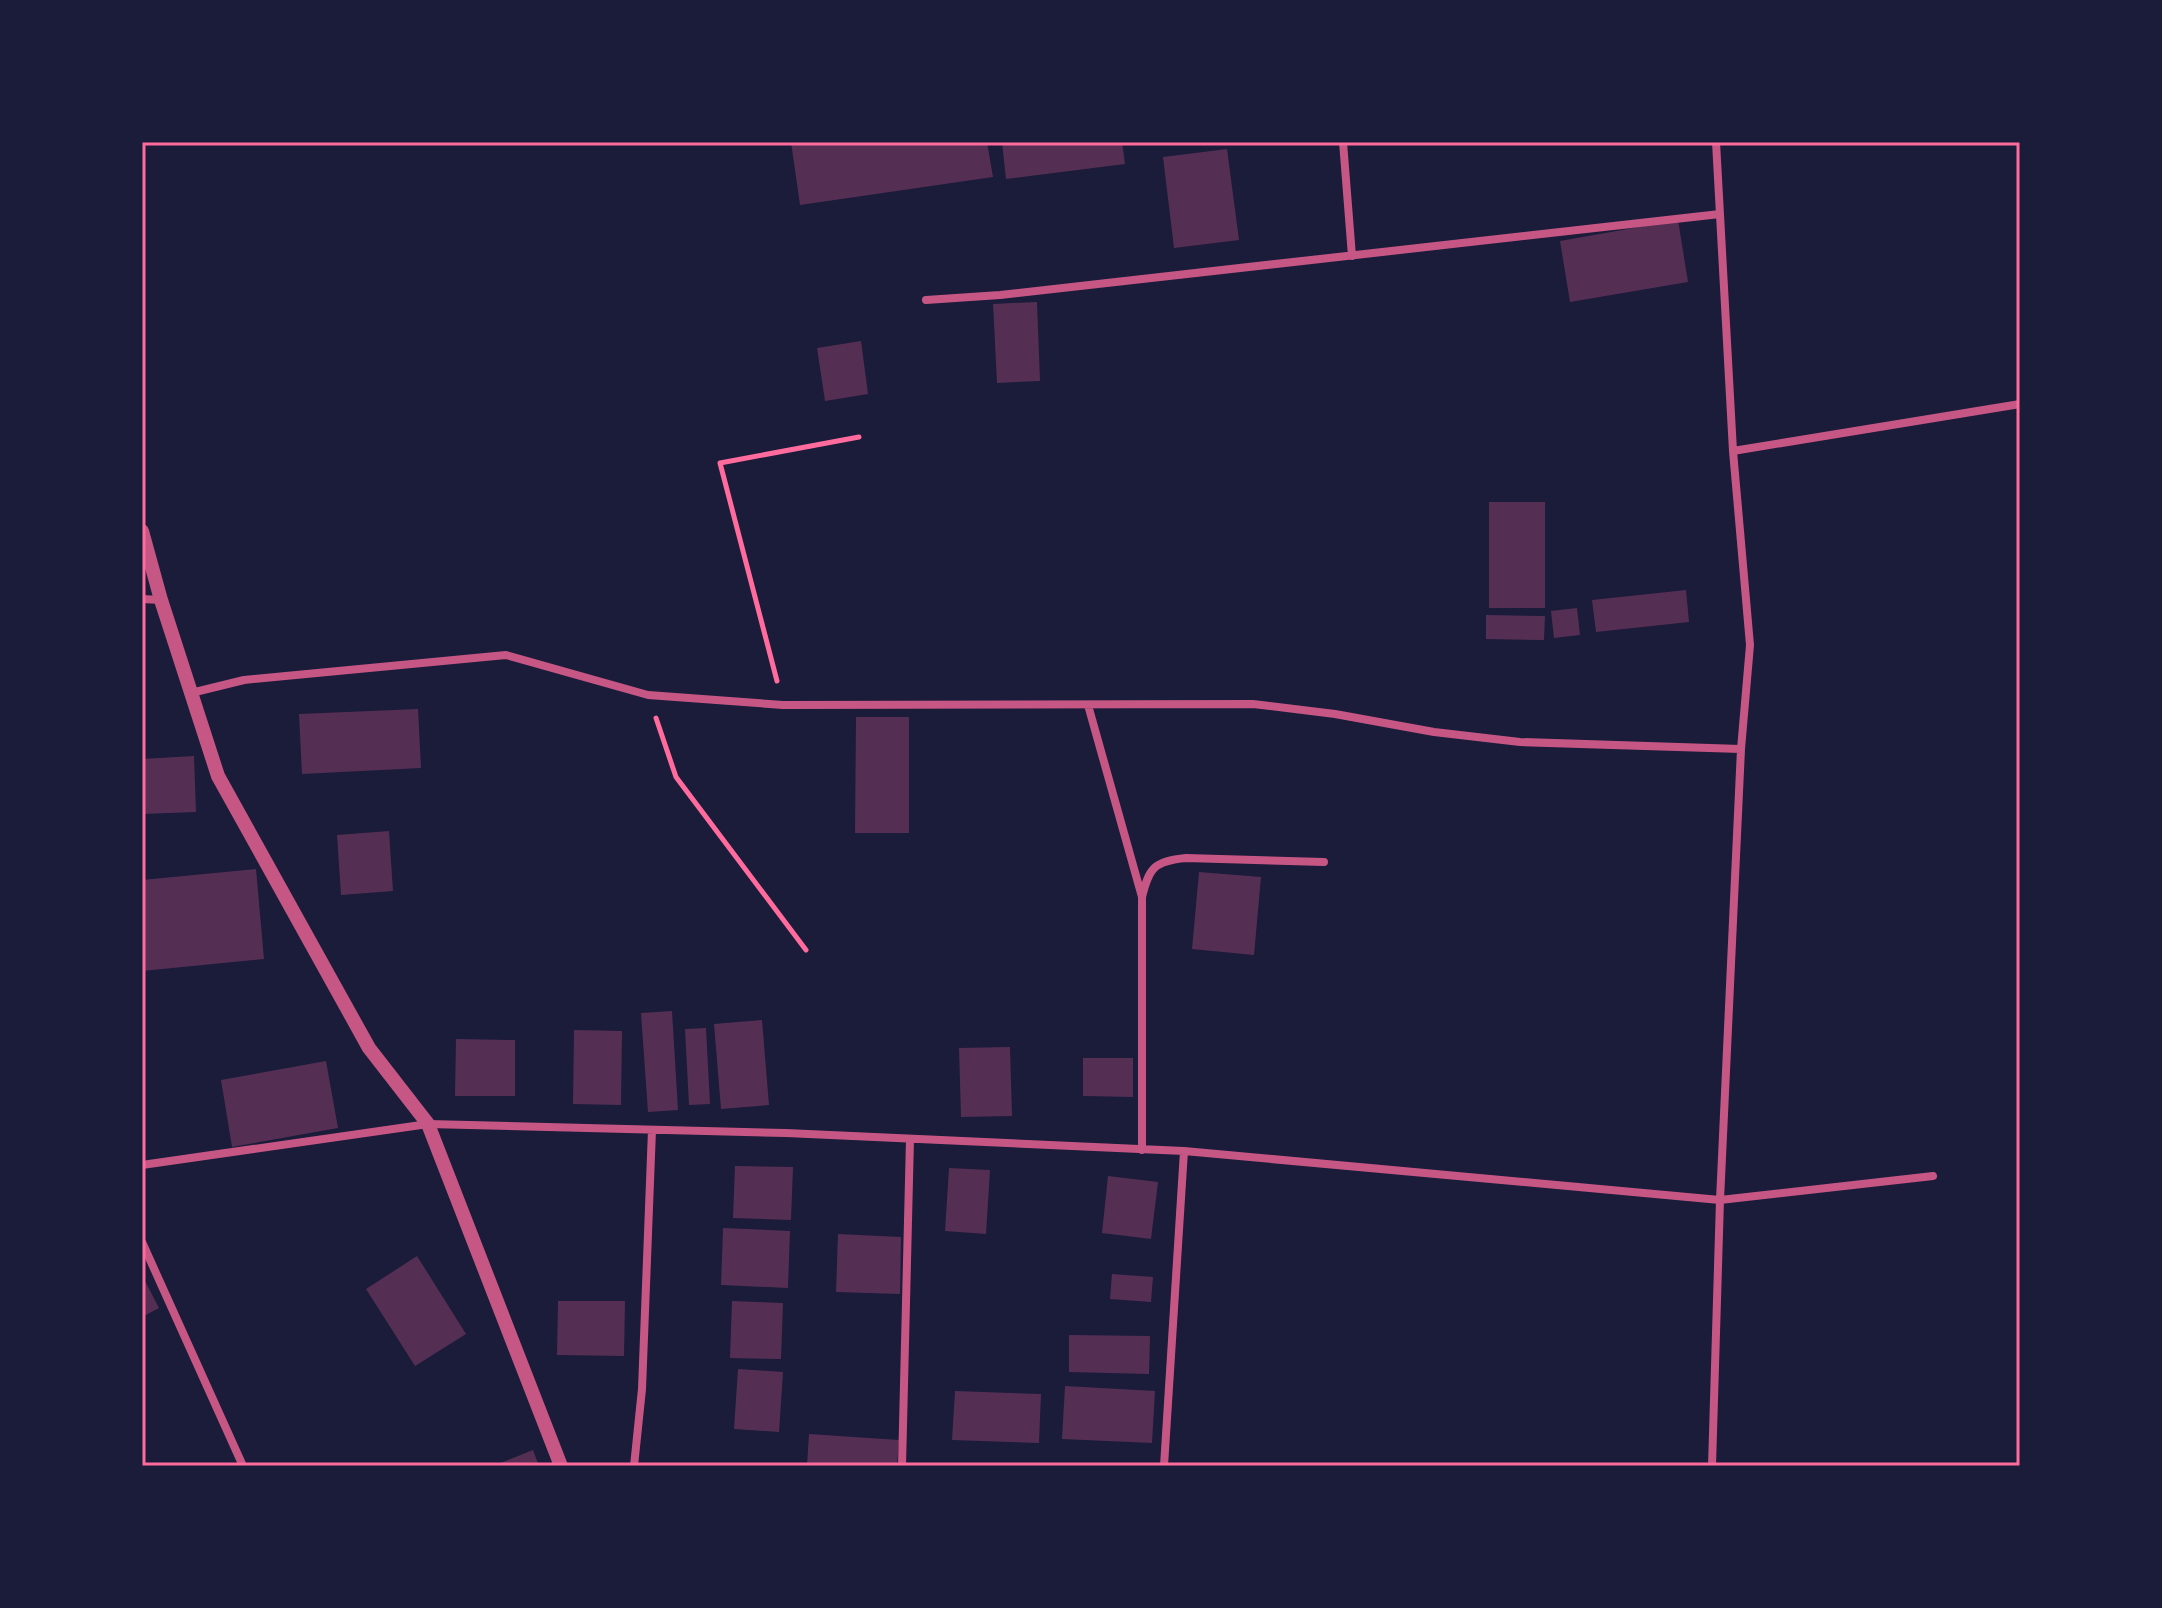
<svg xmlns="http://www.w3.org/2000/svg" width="2162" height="1608" viewBox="0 0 2162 1608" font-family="Overpass,sans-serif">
<rect width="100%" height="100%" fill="#1b1b3a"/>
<path fill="#542f53" d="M791,142h196l6,35 -193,28z
M1002,142h120l3,22 -119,15z
M1227,149l12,91 -65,8 -11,-91z
M1678,220l10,62 -118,20 -10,-61z
M1037,302l3,79 -43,2 -4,-79z
M861,341l7,53 -43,7 -8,-53z
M1489,502h56v106h-56z
M1686,590l3,32 -93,10 -4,-32z
M1577,608l3,27 -26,3 -3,-27z
M1486,615l59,1 -1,24 -58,-1z
M418,709l3,59 -119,6 -3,-60z
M856,717h53v116h-54z
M194,756l2,56 -54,2v-55z
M389,831l4,60 -52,4 -4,-60z
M256,869l8,90 -122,12v-91z
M1199,872l62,5 -7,78 -62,-6z
M672,1011l6,99 -30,2 -7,-99z
M762,1020l7,85 -48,4 -7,-85z
M706,1028l4,76 -21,1 -4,-76z
M574,1030l48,1 -1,74 -48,-1z
M456,1039l59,1v56h-60z
M1010,1047l2,69 -51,1 -2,-69z
M1083,1058h50v39l-50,-1z
M326,1061l12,67 -106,19 -11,-67z
M735,1166l58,1 -2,53 -58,-2z
M949,1168l41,2 -4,64 -41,-3z
M1108,1176l50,6 -7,57 -49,-6z
M723,1228l67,3 -2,57 -67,-3z
M838,1234l63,3 -1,57 -64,-2z
M417,1256l49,78 -51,32 -49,-77z
M1112,1274l41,3 -2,25 -41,-3z
M142,1275l17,33 -17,9z
M558,1301h67l-1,55 -67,-1z
M732,1301l51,2 -2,56 -51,-1z
M1069,1335l81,1 -1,38 -80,-2z
M738,1369l45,3 -4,60 -45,-3z
M1065,1386l90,5 -3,52 -90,-4z
M955,1391l86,3 -2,49 -87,-3z
M809,1434l90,6 -2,26h-90z
M533,1450l6,16h-46z"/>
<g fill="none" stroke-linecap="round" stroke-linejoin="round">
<path stroke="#ff6b9d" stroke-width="5" d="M777,681l-57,-218 139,-26
M656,718l20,59 130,173"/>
<path stroke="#c65784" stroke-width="8" d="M1343,142l9,114
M926,300l74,-5 720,-81
M1733,451l287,-47
M142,599l19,1
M191,693l53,-13 262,-25 142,40 135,10 470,-1 82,10 99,18 86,10 221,7
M1088,705l54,192
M1142,1150v-253c7,-29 12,-36 44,-39l138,4
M142,1165l286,-41 358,9 398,18
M142,1242l101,224
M634,1466l8,-77 10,-259
M902,1466l8,-327
M1164,1466l20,-315 536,49 21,-451 9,-104 -17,-194 -17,-309
M1712,1466l8,-266 213,-24"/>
<path stroke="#c65784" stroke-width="14" d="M142,531l19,69 57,176 151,272 59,76 133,342"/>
</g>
<rect width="2162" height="1608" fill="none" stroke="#1b1b3a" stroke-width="288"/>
<rect x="144" y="144" width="1874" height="1320" fill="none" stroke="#ff6b9d" stroke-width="3"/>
</svg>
